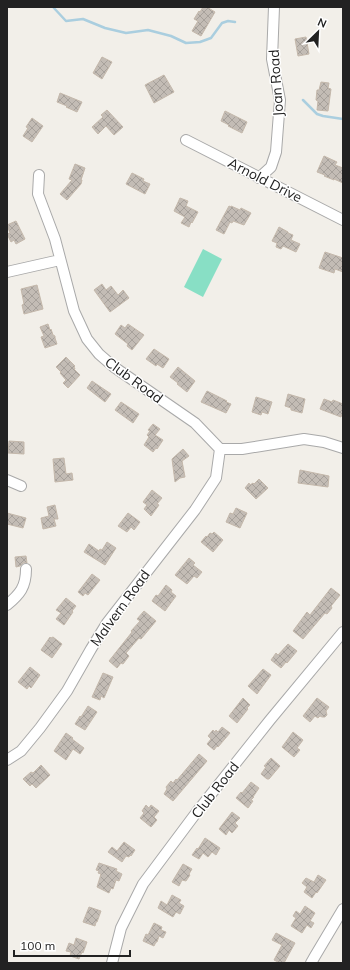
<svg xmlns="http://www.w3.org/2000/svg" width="350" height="970" viewBox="0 0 350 970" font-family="Mulish,sans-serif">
<defs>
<pattern id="building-cross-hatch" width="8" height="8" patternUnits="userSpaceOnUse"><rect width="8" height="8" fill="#c3bcb5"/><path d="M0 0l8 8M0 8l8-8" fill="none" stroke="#a7a19b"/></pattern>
</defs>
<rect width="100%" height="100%" fill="#f2efe9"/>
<path fill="#88dfc5" d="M203,249l19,10 -19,38 -19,-10z"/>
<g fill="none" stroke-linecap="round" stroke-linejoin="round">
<path stroke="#aacedf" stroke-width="2.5" d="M53,7l13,14 17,-2 22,9 21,5 22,-3 23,6 15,7 14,-1 11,-4 11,-15 6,-2 7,1
M303,100l14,14 6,2 20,3"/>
</g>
<path fill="url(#building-cross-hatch)" stroke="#c4b8ab" d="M203,7h4l8,5 -14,24 -9,-5 6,-10 -4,-2 5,-8 1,1z
M306,37l3,17 -11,2 -3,-17z
M102,57l10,5 -10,17 -9,-6z
M164,75l10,17 -20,11 -9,-18z
M321,82l8,1 -1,5 3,1 -3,22 -11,-1 1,-9 -2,-1 1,-10h2z
M60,93l22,9 -5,10 -11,-5 1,-1 -10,-4z
M107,110l16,17 -9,8 -8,-9 -8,8 -6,-7 11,-10 -2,-2z
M225,111l22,11 -5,11 -14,-7 1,-1 -8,-4z
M32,118l11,8 -11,16 -9,-6 5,-8 -2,-1z
M324,156l13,6 -2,3 8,3v15l-9,-4v1l-10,-4 1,-1 -8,-3z
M75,164l10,4 -4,12h1l-1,4 -14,16 -7,-6 12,-14 -3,-1z
M132,173l12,6 -1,2 7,3 -5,10 -19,-10z
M180,198l8,3 -2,5 12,6 -6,11 -1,-1 -2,5 -8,-4 4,-6 -11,-6z
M229,206l2,1v-1l9,4 1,-2 10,5 -7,12 -11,-4 -1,2 -2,-1 -6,12 -8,-4z
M16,221l9,18 -9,5 -2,-4 -3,2 -4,-8 3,-1 -3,-8z
M279,227l9,5v1l5,2 -2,5 9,4 -4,8 -13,-6 -2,3 -5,-2 1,-4 -5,-2z
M325,252l18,6v14l-8,-3 -1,4 -15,-5z
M102,284l4,6 5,-4 7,9 5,-5 6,8 -19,14 -16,-22z
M37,285l6,24 -19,5 -2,-9 2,-1 -3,-15z
M48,324l2,6 1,-1 2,6 2,1v2l2,6 -12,4 -4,-11 3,-1 -4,-9z
M128,324l16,11 -12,15 -5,-4 1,-2 -13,-10 6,-9 4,3z
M154,349l15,10 -6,9 -6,-4 -1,2 -10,-7z
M66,357l9,9 -1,1 1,2h-1l6,6 -12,13 -5,-5 3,-3 -6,-7 1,-1 -5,-5z
M178,367l17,14 -8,11 -10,-8 1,-1 -8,-6z
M92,381l19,13 -6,8 -18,-14z
M207,391l20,10 -1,1 5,2 -5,9 -25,-11z
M288,394l17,5 -3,14 -11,-3v-2l-6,-2z
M256,397l16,5 -4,12 -6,-2 -1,3 -9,-3z
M324,399l8,3 1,-2 10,4v8l-2,5 -21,-8z
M121,402l18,12 -6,9 -18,-13z
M153,424l7,5 -5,6 8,5 -6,9 -1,-1 -3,4 -9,-7 5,-8 -2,-2 3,-4 -2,-1z
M9,441l15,1v12l-16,-1z
M183,449l6,7 -7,5 3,16 -5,1 -5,4 -3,-23z
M64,458l2,16 6,-1 1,7 -18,2 -2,-23z
M300,470l29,6 -1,11 -30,-4z
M259,479l9,9 -12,11 -11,-11 4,-5 1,2 3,-2 1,1z
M152,490l10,8 -5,6 2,1 -8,11 -7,-7 3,-4 -4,-3z
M55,505l3,14h-4l2,7 -13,3 -2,-11 8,-2 -2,-9z
M236,508l11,5 -7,15 -14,-6 4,-9 3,1z
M7,513l19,5 -3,10 -16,-4z
M128,513l12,9 -6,8 -3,-3 -4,5 -9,-6z
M214,532l9,8 -10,12 -12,-10 5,-6 1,1 3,-4 2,1z
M107,542l9,6 -11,17 -21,-13 5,-8 10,7 1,-2 2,1z
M26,556l1,7h-4l-3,3 -4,1 -1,-10z
M189,558l6,5 -2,2 9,7 -5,6 -3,-2 -7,8 -12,-9z
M92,574l8,6 -12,15 -3,-2 -2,3 -5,-4z
M166,585l6,5 -1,2 5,4 -11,15 -13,-10 4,-6 2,1z
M331,588l9,7 -9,11 1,2 -5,6 -2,-1 -22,26 -10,-8 14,-19 3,3z
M66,598l10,8 -4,5 1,1 -9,13 -8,-6 5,-6 -5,-3z
M144,611l12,10 -15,18 -2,-1 -13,15 3,3 -6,8 -2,-1 -4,5 -8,-7 23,-29 -1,-1 9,-10 -3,-2z
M50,637l1,1 2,-1 9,7 -10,14 -11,-8z
M288,644l9,7 -10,12 -1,-1 -5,6 -10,-8 5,-7 2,2z
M30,667l10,8 -9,13 -2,-2 -2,3 -9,-7z
M263,669l8,6 -14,19 -9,-8z
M103,673l10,4 -9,21 -3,-2 -1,4 -8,-3z
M243,698l7,7 -3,3 1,1 -11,14 -8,-7z
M317,698l12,9 -3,4 1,4 -2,2h-3l-2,-1 -2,2 -3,-2 -5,6 -7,-6z
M88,706l9,6 -12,18 -10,-6 5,-8 1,1z
M222,727l8,6 -12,14 -1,-1 -3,4 -7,-6 4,-5 -3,-3 5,-6 2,2 1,-2 2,2z
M293,732l10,8 -6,8 3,2 -6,7 -12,-10z
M66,733l7,5 -1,1 12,9 -4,6 -7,-5 -7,11 -12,-9z
M199,754l8,7 -34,40 -9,-7 3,-5 -1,-2 5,-6 2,2 3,-4 1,1z
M271,758l9,8 -11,13h-2l-6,-5 5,-7 -2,-1z
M41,765l9,10 -14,13 -4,-4 -2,2 -7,-7 8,-7 2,1z
M251,782l8,6 -6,9h1l-3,3 2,1 -5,7 -12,-10 5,-6 1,1z
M146,805l3,3 2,-3 8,6 -5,6 3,3 -6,7 -11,-9 4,-5 -2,-2z
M232,812l8,6 -5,5 3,3 -6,7 -3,-3 -3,5 -7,-6z
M205,838l15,10 -4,7 -4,-3 -4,5 -5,-4 -4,6 -7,-4 5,-7 1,1z
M124,842l11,8 -4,6 -1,-1 -1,2 -3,-1 -4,6 -14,-10 4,-5 5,4z
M99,863l18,6 -1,2 6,3 -3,7 -3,-1 -3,9 -2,-1 -2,5 -12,-6 4,-13 -3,-1 1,-2 -3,-1z
M183,864l9,5 -3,5 1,1 -4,6 -4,-1 -3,6 -7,-4z
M318,875l8,5 -9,13 -1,-1 -4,6 -8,-6 3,-5 -5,-4 4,-5 8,4z
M172,895l9,5 -2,3 5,3 -4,8 -4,-2 -3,5 -15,-9 3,-7 6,4z
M305,906l10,7 -5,8 4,2 -3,5 -4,-3 -5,8 -11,-7 5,-8 -3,-2 3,-5 4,3z
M89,907l12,4 -4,11h-1l-1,4 -12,-4z
M154,923l8,4 -1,3 5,2 -3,6 -4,-2 -2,6h-1l-2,4 -11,-5 3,-7 2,1z
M276,933l19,10 -11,20h-4l-6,-3 8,-15 -10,-5z
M76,938l11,4 -4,11 -1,-1 -3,7 -9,-3 1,-4 -5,-1 3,-8 5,2z"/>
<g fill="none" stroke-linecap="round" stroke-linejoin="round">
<g stroke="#a9a9a9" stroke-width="12">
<path id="minor" d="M186,140l157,80
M39,175l-1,19 17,45 19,72 13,28 12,15 15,13 81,56 25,26h22l62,-10 20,3 19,6
M259,178l12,-11 5,-15 4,-52 -8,-41 2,-52
M7,272l53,-12
M7,480l14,6
M7,605c13,-11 19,-18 19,-36
M7,760l14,-9 19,-23 27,-37 24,-42 16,-26 88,-113 21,-32 4,-29
M112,963l9,-35 22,-44 53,-71 74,-93 73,-88
M311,963l4,-7 28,-47"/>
</g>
<use href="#minor" stroke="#fff" stroke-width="10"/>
</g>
<g text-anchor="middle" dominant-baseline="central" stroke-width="3" stroke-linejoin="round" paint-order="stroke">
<g font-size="14" fill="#222" stroke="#fff">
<text transform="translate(276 83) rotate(-94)">Joan Road</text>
<text transform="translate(265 180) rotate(27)">Arnold Drive</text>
<text transform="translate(134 380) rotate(36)">Club Road</text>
<text transform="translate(120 608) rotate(-54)">Malvern Road</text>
<text transform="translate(215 790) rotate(-52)">Club Road</text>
</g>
</g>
<rect width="350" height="970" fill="none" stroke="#222222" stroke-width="16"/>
<g transform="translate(318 32) rotate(24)" stroke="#ffffff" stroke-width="3" paint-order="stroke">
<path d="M0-3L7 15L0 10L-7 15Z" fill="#222222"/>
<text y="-6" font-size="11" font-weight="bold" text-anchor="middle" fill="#222222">N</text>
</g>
<path d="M14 950v6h116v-6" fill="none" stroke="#222222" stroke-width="2"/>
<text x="20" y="950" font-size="12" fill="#222222" stroke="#ffffff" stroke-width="3" paint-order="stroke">100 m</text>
</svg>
